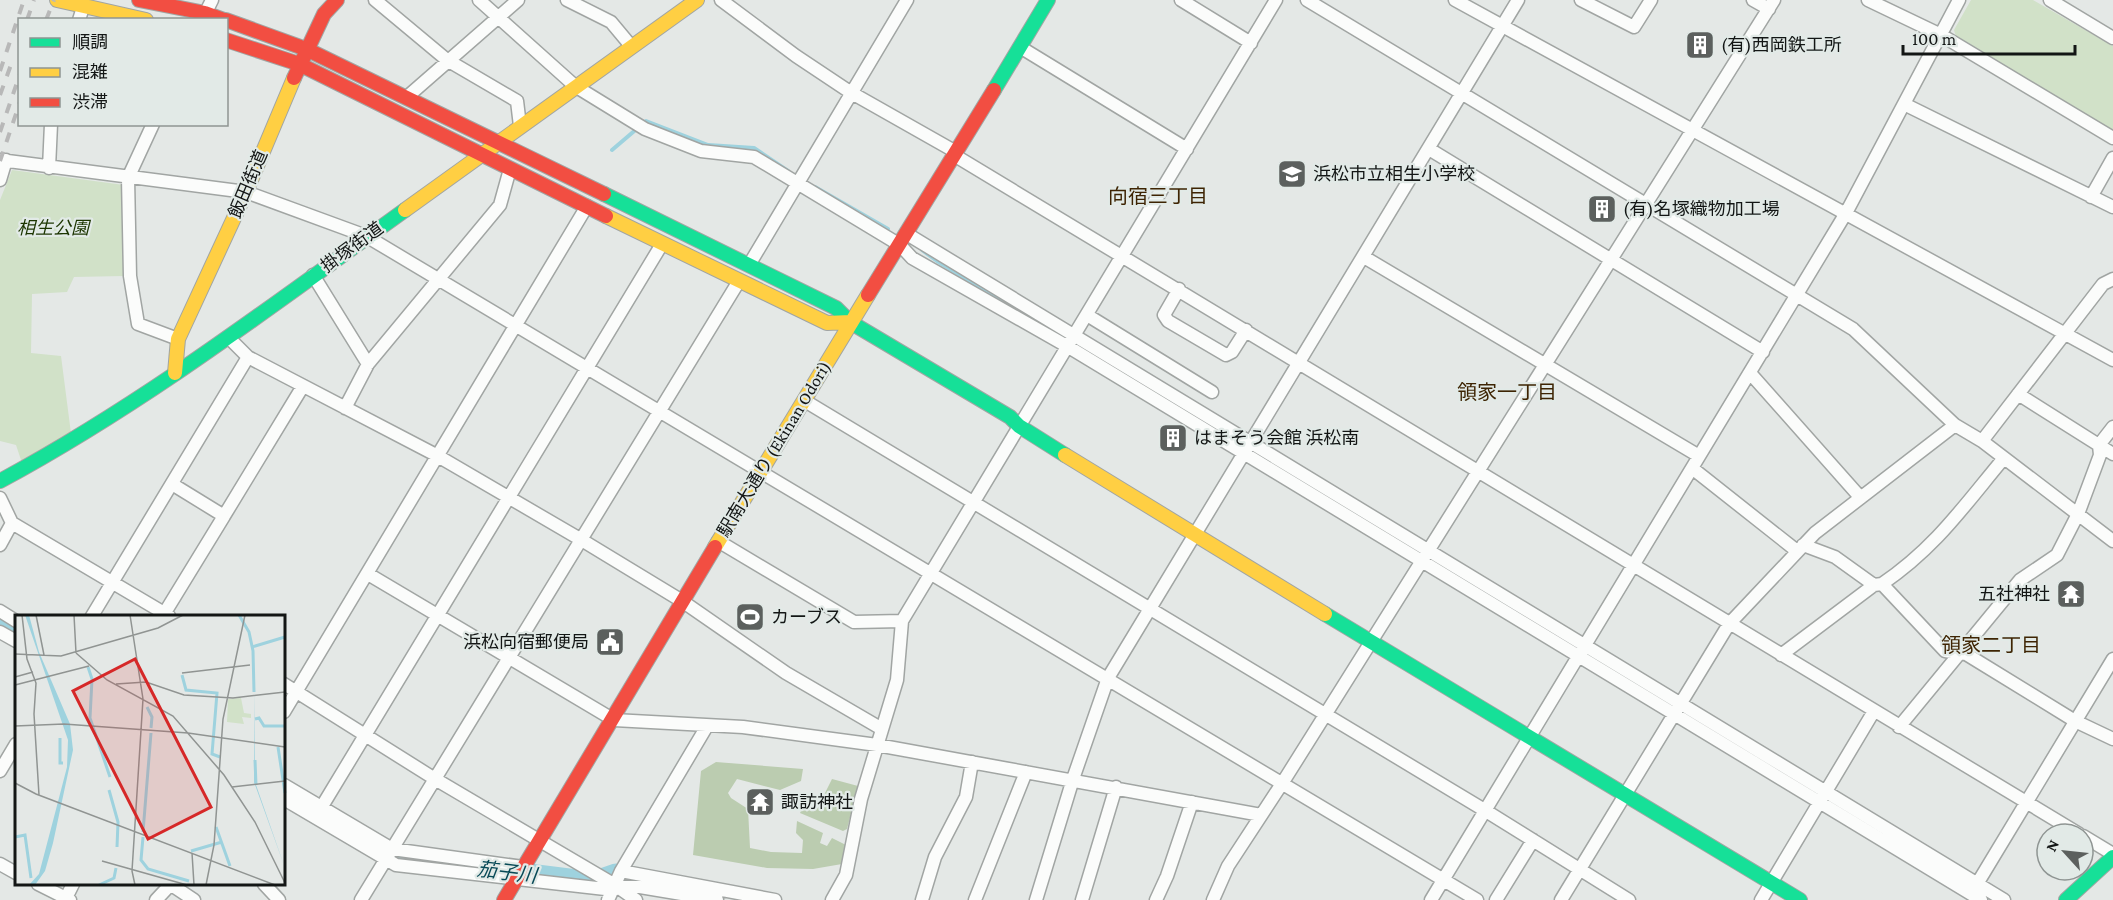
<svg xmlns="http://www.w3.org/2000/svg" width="2113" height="900" viewBox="0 0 2113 900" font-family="'Crimson Pro','Noto Sans JP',serif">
<rect width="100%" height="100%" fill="#e4e8e6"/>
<path fill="#d1e1c8" d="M1971,0h62l80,46v87l-157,-96 -2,-7z
M12,170l112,15v91l-50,1 -7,15 -35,2 -1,59 30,3 11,85 -49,25 -7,-21 -16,-4v-241z"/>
<path fill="#bbccb0" d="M716,762l87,7 -2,12 -21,9 -43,-11 -9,14 3,5 17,11 2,39 21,4 31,1 1,-13 -7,-7 1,-12 26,12 -3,10 7,3 5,-8 14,7 -4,19 -29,5 -46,-1 -74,-13 8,-84z
M832,779l26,7 -11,43 -4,2 -43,-18 3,-6 14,2z"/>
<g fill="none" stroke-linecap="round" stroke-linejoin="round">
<path stroke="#9ed2de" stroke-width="4" d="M612,150l34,-29 62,24 46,3 34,23
M815,187l73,42
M922,250l15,11 132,79
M1332,500l135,81"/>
<path stroke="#9ed2de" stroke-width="21" d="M0,623l16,8
M379,847l32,12 182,23 23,-8 12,5 36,6"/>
<g stroke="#a1a5a3" stroke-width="15">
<path id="street" d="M375,0l72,60 70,41 3,25
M479,0l96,86 70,43 56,22 53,6 146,88 12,13 160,91 909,551
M567,0l44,22 20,24
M721,0l75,56 54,36 106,60
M1181,0l70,43
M1307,0l546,329 102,96
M1455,0l658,360
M1581,0l53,27 17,-27
M1753,0l16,9
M1868,0l73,35 172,103
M2050,0l63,38
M79,20l5,-16
M202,20l10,-20
M1020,47l167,102
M407,97l111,-97
M1904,104l209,103
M153,124l-25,54 2,98 8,48 40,15
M1429,149l334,203
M954,155l1125,679
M0,160l246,32 120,44 1111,664
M49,168l2,-44
M0,180l6,-20
M2091,197l22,-39
M907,234l1097,666
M1364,257l335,199
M749,265l158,-265
M313,275l55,89
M2113,279l-10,5 -121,157 131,100
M1179,289l-15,26 4,6 58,34 6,-3 14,-22
M1087,315l125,77
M248,357l188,98 144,84 102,62 104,72 96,56
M1750,373l110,124
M2018,394l95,60
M805,401l681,410 143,89
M345,408l23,-44 132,-159 10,-36
M1692,468l105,83
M172,484l52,32 79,-130
M0,498l12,25 157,93
M718,541l136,81 48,-1
M0,545l12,-22
M1803,545l32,12 39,28 8,-1 63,67 21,3 109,67 38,18
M368,574l246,146 129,7 134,18 384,70
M1882,584c54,-37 81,-77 122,-126
M0,611l16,10
M164,614l60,-98
M92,616l156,-259 -20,-20
M0,632l16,9
M1781,655l93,-70
M284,684l151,95 180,106 21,15
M284,712l303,-506
M1899,727l121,-147 37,-25 21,-41 22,-59 -1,-10 14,-18
M0,771l16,-27
M284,785l108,64 131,18
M284,799l112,66 218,25
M321,808l341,-564
M2083,836l30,18
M0,864l16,9
M621,871l154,29
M38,884l32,16
M170,884l24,16
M264,884l15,16
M618,887h22l77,13
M1974,889l139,-230
M66,898l7,-14
M156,900l15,-16
M361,900l378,-619
M608,900l13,-29 86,-145
M832,900l14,-25 15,-76 36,-119 5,-59 374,-621
M922,900l13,-43 31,-60 6,-35
M975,900l51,-128
M1036,900l37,-121 35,-101 410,-678
M1082,900l34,-113
M1156,900l11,-24 25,-74
M1213,900l15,-34 55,-84 491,-782
M1431,900l415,-687 113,-213
M1496,900l37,-60
M1561,900l168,-276 86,-91 140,-108 27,16
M1761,900l113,-189"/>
</g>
<g stroke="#a1a5a3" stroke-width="16">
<path id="fast" d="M994,90l54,-90
M604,194l232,114 14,14 160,95 9,9 46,29
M0,481c143,-77 273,-176 405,-271
M1325,614l475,286
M2066,900l47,-43"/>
</g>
<g stroke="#a1a5a3" stroke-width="16">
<path id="slow" d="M57,0l89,20
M405,210l292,-210
M606,216l221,107 23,-1
M175,373l3,-34 68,-147 48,-114
M1065,455l260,159
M715,547l153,-252"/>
</g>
<g stroke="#a1a5a3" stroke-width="16">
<path id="jam" d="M139,0l66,13 19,7
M226,20l80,29 298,145
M226,40l73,24 307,152
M294,78l30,-64 13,-14
M868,295l126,-205
M504,900l211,-353"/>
</g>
<use href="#street" stroke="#fbfcfb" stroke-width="12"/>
<use href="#fast" stroke="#16e098" stroke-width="14"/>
<use href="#slow" stroke="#ffcf43" stroke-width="14"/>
<use href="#jam" stroke="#f24e42" stroke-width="14"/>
<path stroke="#b8b8b8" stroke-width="4" stroke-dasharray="10 10" stroke-linecap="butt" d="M27,20l7,-20
M46,20l8,-20
M0,71l24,-71
M0,95l12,-33
M0,132l20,-58
M0,161l20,-59"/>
</g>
<defs>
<g id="building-square" transform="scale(1.5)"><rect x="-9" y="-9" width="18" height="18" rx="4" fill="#5c605e" stroke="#e2eae7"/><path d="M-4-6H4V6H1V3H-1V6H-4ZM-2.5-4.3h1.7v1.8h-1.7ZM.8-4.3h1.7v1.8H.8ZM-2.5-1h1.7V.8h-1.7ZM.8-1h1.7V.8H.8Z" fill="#fff"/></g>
<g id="school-square" transform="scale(1.5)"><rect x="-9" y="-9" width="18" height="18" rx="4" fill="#5c605e" stroke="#e2eae7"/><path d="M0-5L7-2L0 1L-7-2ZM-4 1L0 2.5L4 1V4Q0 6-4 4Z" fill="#fff"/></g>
<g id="temple-square" transform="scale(1.5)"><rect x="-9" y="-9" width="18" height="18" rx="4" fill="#5c605e" stroke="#e2eae7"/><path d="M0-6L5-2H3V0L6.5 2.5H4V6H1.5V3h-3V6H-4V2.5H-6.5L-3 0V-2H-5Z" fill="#fff"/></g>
<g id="stadium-square" transform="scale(1.5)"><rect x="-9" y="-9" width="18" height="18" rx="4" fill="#5c605e" stroke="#e2eae7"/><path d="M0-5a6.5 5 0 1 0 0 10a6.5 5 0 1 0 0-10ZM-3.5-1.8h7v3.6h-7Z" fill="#fff"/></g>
<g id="civic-square" transform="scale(1.5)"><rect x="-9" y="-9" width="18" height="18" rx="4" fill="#5c605e" stroke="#e2eae7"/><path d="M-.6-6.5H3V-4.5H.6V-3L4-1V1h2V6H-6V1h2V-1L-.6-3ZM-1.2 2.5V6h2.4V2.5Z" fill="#fff"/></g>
</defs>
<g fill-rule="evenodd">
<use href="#building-square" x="1700" y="45"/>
<use href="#school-square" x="1292" y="174"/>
<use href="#building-square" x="1602" y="209"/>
<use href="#building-square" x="1173" y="438"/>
<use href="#temple-square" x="2071" y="594"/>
<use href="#stadium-square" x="750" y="617"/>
<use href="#civic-square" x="610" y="642"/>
<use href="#temple-square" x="760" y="802"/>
</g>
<g text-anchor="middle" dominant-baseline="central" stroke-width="4.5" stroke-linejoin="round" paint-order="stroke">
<g font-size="18" fill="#131615" stroke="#e2eae7" text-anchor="start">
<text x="1721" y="45">(有)西岡鉄工所</text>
<text x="1313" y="174">浜松市立相生小学校</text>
<text x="1623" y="209">(有)名塚織物加工場</text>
<text x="1194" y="438">はまそう会館 浜松南</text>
<text x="2050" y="594" text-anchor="end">五社神社</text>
<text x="771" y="617">カーブス</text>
<text x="589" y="642" text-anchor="end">浜松向宿郵便局</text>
<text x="781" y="802">諏訪神社</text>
</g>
<g font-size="18" fill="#131615" stroke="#e2eae7">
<text transform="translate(248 184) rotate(-67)">飯田街道</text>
<text transform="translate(352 247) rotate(-36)">掛塚街道</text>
<text transform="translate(774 449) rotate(-59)">駅南大通り (Ekinan Odori)</text>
</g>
<g font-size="18" font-style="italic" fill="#1c3500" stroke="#e2eae7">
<text x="53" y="228">相生公園</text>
</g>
<g font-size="20" fill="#3e2403" stroke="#e2eae7">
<text x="1158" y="196">向宿三丁目</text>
<text x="1507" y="392">領家一丁目</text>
<text x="1991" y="645">領家二丁目</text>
</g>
<g font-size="20" font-style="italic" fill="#084a57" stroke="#e2eae7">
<text transform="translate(507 872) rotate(7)">茄子川</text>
</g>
</g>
<g transform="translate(15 615)">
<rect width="270" height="270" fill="#e4e8e6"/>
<path d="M226,83l3,15 7,1v4l-9,-1 2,7 -17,-2 1,-23z" fill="#d1e1c8"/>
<path d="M10,0h4l10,37 31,72 3,26 -20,93 -8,28 -10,14h-6l10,-11 15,-57 13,-50 1,-27zM239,75l1,92 30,86 -31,-86z" fill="#9ed2de"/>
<path fill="none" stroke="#9ed2de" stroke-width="3" d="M224,0l10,17 4,19 1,41M237,32l33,-10M73,52l4,12 -2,39 20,59M167,60l4,15 31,3 -5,61 8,3M132,92l5,10 -1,11M240,104l4,-1 5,8h21M45,123v25h3M263,132l7,46M240,145l1,25M94,175l9,32 -1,25M201,212l14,39M128,217l8,-99M0,222l10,-2 6,43M128,222l-2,23 7,9 41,12M176,236l31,-9M84,270l15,-7 2,-10"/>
<path fill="none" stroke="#909492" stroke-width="1.5" d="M7,0l5,44 9,24 -2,31 5,81M21,0l8,40M59,0l2,38M115,0l13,84 -11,172 3,14M61,38l31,27 66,36 51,59 31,47 30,61M0,39l46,2 97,-28 25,-13M167,58l68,-8M0,62l18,-5M101,69l30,-2 38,13 49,3 52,-6M0,70l74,-19M0,111l49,-2 124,9 97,14M0,168l21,11 239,91M217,172l53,-6M177,238l2,32M87,246l85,24M191,270l8,-40 9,-126 22,-104"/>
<path fill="#d62828" fill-opacity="0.15" stroke="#d62828" stroke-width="3" d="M120,44l76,148 -63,32 -75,-148z"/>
<rect width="270" height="270" fill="none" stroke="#131615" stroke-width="3"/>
</g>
<rect x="18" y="18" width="210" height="108" fill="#e2eae7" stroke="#8f9593" stroke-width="1.5"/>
<rect x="30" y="38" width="30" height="9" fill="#16e098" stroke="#8f9593" stroke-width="1.5"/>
<text x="72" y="48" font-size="18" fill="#131615">順調</text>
<rect x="30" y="68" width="30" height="9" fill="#ffcf43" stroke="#8f9593" stroke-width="1.5"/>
<text x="72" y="78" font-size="18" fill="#131615">混雑</text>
<rect x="30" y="98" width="30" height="9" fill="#f24e42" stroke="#8f9593" stroke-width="1.5"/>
<text x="72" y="108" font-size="18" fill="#131615">渋滞</text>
<g transform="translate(2065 852) rotate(297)"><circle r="28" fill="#e2eae7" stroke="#8f9593" stroke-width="1.5"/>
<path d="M0-4.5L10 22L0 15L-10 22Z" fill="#5c605e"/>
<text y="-9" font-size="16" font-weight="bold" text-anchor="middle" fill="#131615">N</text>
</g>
<path d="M1903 45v9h172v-9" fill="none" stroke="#131615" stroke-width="3"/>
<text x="1912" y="45" font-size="18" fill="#131615" stroke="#e2eae7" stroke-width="4.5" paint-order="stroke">100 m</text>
</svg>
